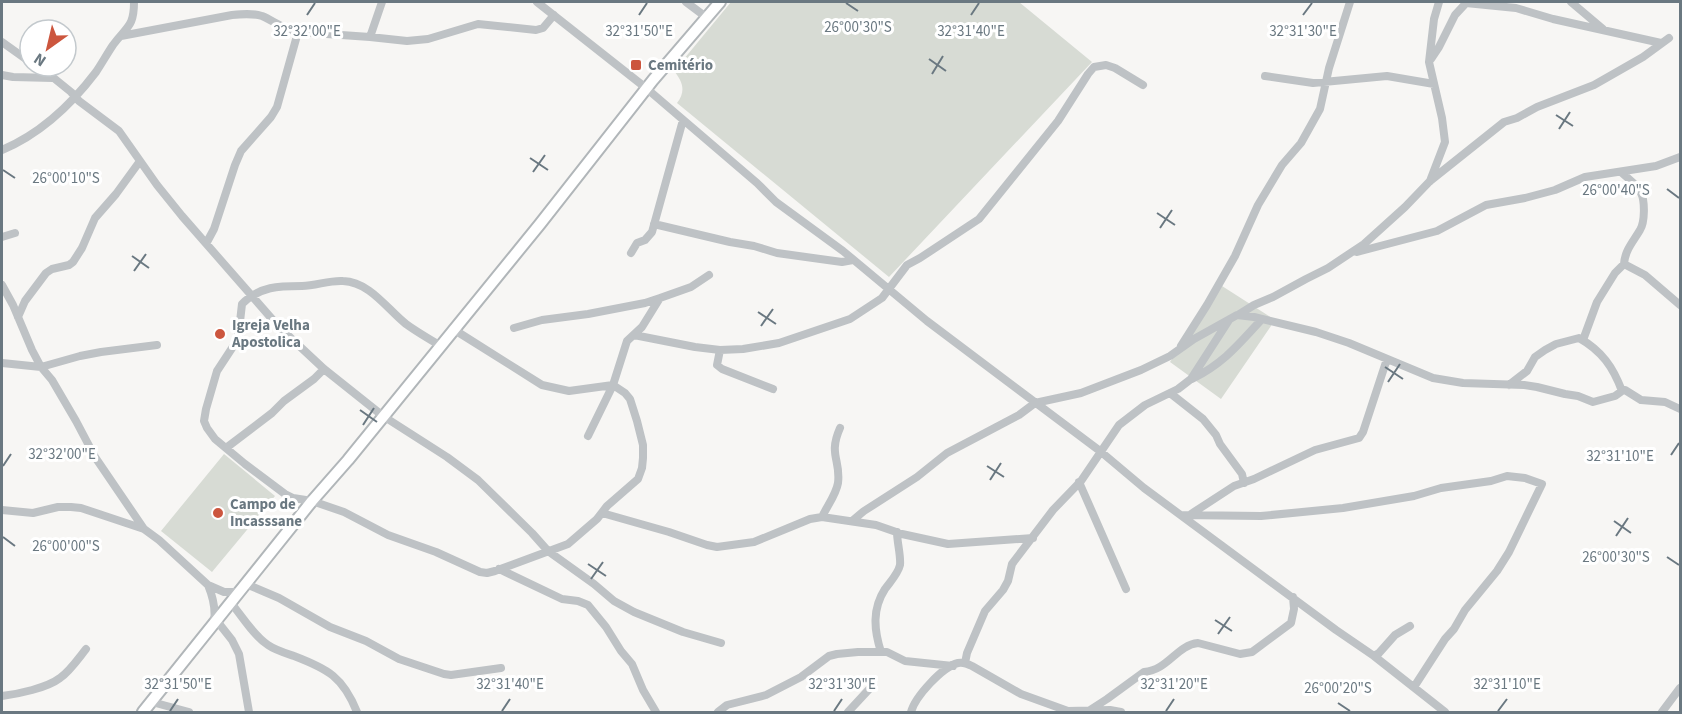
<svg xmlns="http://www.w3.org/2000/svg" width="1682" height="714" viewBox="0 0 1682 714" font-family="'Source Sans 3',sans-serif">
<rect width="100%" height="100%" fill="#f7f6f4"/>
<path fill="#d7dbd4" d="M731,2h288l73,60 -203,215 -212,-174c9,-12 6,-21 -3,-32z
M1222,286l53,34 -54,79 -51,-37z
M224,454l51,42 -63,76 -51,-41z"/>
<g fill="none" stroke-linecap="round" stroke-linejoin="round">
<g stroke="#b1b6b9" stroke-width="14">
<path id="secondary" d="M143,712l169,-211 36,-41 192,-236 113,-144 67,-78"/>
</g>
<path stroke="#bec2c5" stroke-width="8" d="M537,2l109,86 111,95 19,19 67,49 84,70 173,130 44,37 192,142 38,26 71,56
M686,2l20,15
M1571,2l32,27
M1466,3l50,5 37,11 108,24
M121,36l111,-21c10,-1 20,-2 30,1 12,5 23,14 36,16l72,5 37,4 21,-2 50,-15 58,6 7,-2 11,-13
M370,37l12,-35
M2,42l28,20
M1431,59l8,-12 16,-32 12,-13
M36,66l14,9 21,17 8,9 40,30 38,54 25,31 97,111 45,42 59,47 64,41 31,23 54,53 16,18 46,33 20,17 20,11 49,20 38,11
M2,75l11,2 40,1
M1265,76l48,7 74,-7 47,8
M2,150c38,-16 69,-45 94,-78 6,-9 11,-18 17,-27 14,-19 21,-18 21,-43
M1621,172c6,6 17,13 20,21 4,8 4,29 -1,37 -7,12 -15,20 -16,34
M1430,181l15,-39 -3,-24 -13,-56 5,-43 5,-17
M654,224l76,18 24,4 23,7 65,9 11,-2
M2,237l13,-4
M207,242l7,-13 21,-64 6,-14 30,-34 6,-10 21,-75
M1357,252l80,-21 49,-26 39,-7 30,-8 30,-13 71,-11 24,-9
M631,253l6,-10 8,-3 7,-8 31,-112
M2,285l11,20 19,45 9,17 11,13 24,41 19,36 49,72
M1238,315l16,-10 19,-8 33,-18 22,-11 36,-24 41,-37 25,-26 74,-59 13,-4 20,-11 57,-22 49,-28 26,-19
M18,317l7,-16 21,-28 6,-4 17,-4 4,-3 9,-14 13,-30 21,-24 24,-33
M514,328l28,-8 46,-6 57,-11 15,-5
M634,335l61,12 25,3 23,-1 36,-6 71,-24 32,-21 25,-33 13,-7 59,-39 79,-98 30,-47 6,-7 12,-2 9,3 28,17
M1583,340l14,-38 18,-29 9,-9 21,11 35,30
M441,346c-12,-7 -24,-14 -35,-22 -19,-15 -36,-42 -63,-43 -14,-1 -27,5 -41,5 -23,0 -42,0 -60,18l-4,35 -21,32 -11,38 -2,12 3,7 8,11 30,25 40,30 8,4 19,3 32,11 44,23 48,17 44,20 7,1 8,-2 73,-27 29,-25 10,-13 31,-27 4,-11 1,-10v-13l-6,-24 -7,-22 -5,-6 -12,-8 -44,6 -27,-6 -89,-56
M1181,346l26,-41 28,-49 23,-51 24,-40 19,-22 19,-34 9,-41 21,-66
M720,350l-3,15 5,4 51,20
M2,363l39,4 39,-11 21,-4 56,-7
M1192,379c32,-16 46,-34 70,-60
M1509,385l18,-14 8,-14 10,-7 11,-6 23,-6c23,13 34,29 43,53
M1170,393l33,26 13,16 4,9 22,30 2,9
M588,436l25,-51 14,-44 15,-14 18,-29 31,-11 18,-12
M226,448l46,-35 12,-12 30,-22 10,-10
M1079,482l47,107
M2,510l31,3 25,-6h13l10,1 63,21 15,11 49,45 16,7h15
M602,513l67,19 38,13 10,2 37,-5 56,-23 12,-2 54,8 26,9 46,10 85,-6
M1191,514l43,-28 20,-7 61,-29 44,-12 4,-6 24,-73
M1181,515l80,1 82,-8 71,-12 27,-8 50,-7 16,-5 18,2 17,6 -33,68 -12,19 -32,39 -11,19 -9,10 -31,48
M822,517c5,-11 14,-22 16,-34 3,-23 -10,-28 2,-55
M852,521l12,-10 53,-34 30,-24 72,-38 16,-12 46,-10 60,-23 29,-14 24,-17 43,-24 17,2 62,15 33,11 84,35 30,5 61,2 13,2 28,7 13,2 15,6 22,-6 7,-5 3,-1 16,10 24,2 15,7
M499,569l63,30 16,2 10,4 18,22 15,24 11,13 11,26 13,22
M246,584l33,14 51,29 36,14 33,18 45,15 7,1 50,-7
M208,585c5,12 8,24 6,37
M231,603c11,13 22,32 37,42 7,5 17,8 26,11 34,13 49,21 63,56
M217,621l15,19 7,14 10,58
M881,652c-7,-22 -9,-43 4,-63 5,-7 13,-15 15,-24 1,-9 -3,-23 -3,-33
M1374,656l5,-3 16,-18 15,-9
M965,663l2,-10 18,-42 18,-21 5,-9 4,-17 41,-54 28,-29 38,-56 26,-20 33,-16 13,-10 38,-59
M2,696c16,-2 45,-8 58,-18 10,-7 18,-19 26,-29
M152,702l37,10
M1090,710l17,-11 37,-27c24,-2 33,-27 54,-29l42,11 12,-2 39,-29 3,-14 -1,-12
M718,712l9,-7 39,-10 35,-18 28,-21 8,-2 21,-2h29l18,9 48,5
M848,712l25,-27
M911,712c4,-15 31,-45 47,-49 4,-1 10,1 14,3l49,28 47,17 42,-1 11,2
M1662,712l18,-24"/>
<use href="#secondary" stroke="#fff" stroke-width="10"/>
</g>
<path fill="none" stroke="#6a7881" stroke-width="2" d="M846,3l12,8M307,15l8,-12M639,15l8,-12M971,15l8,-12M1303,15l9,-12M929,59l17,12M932,74l11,-18M1556,115l17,11M1559,129l11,-17M530,158l18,12M3,170l12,8M533,172l12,-17M1667,189l12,9M1157,213l18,12M1160,228l12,-18M132,256l17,12M134,271l12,-17M758,312l18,12M761,326l12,-17M1385,367l18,12M1388,382l12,-18M360,410l17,12M363,425l11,-17M1671,455l8,-12M3,466l8,-12M987,466l17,11M990,480l11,-17M1614,521l17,12M1616,536l12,-18M3,537l12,9M1667,557l12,8M588,564l18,12M591,579l12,-17M1215,620l17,11M1218,634l12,-17M1338,703l12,8M170,711l8,-12M502,711l8,-12M834,711l8,-12M1166,711l8,-12M1498,711l9,-12"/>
<g fill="#cc563e" stroke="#fff" stroke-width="2">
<rect x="630" y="59" width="12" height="12" rx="3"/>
<circle cx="220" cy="334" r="6"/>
<circle cx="218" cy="513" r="6"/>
</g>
<g text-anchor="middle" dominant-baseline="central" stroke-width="6" stroke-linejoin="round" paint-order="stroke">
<g font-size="15" font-weight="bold" fill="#6a7881" stroke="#fff" text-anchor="start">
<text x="648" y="65">Cemitério</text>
<text x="232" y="325">Igreja Velha<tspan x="232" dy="17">Apostolica</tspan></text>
<text x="230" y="504">Campo de<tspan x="230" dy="17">Incasssane</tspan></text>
</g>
</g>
<g font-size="15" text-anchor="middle" fill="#6a7881" stroke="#fff" stroke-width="6" stroke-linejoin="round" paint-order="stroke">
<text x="858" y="32">26°00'30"S</text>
<text x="307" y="36">32°32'00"E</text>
<text x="639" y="36">32°31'50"E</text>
<text x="971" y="36">32°31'40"E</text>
<text x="1303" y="36">32°31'30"E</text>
<text x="66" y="183">26°00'10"S</text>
<text x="1616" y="195">26°00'40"S</text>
<text x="62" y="459">32°32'00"E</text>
<text x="1620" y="461">32°31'10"E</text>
<text x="66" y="551">26°00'00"S</text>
<text x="1616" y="562">26°00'30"S</text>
<text x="178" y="689">32°31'50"E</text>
<text x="510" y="689">32°31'40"E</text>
<text x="842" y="689">32°31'30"E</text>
<text x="1174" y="689">32°31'20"E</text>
<text x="1507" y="689">32°31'10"E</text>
<text x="1338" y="693">26°00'20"S</text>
</g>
<rect width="1682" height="714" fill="none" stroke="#6a7881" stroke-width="6"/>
<g transform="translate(48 48) rotate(214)"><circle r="28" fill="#ffffff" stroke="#c3c9cd" stroke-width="1.5"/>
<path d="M0-4.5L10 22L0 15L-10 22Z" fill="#cc563e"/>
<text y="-9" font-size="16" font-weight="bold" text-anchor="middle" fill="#6a7881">N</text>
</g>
</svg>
